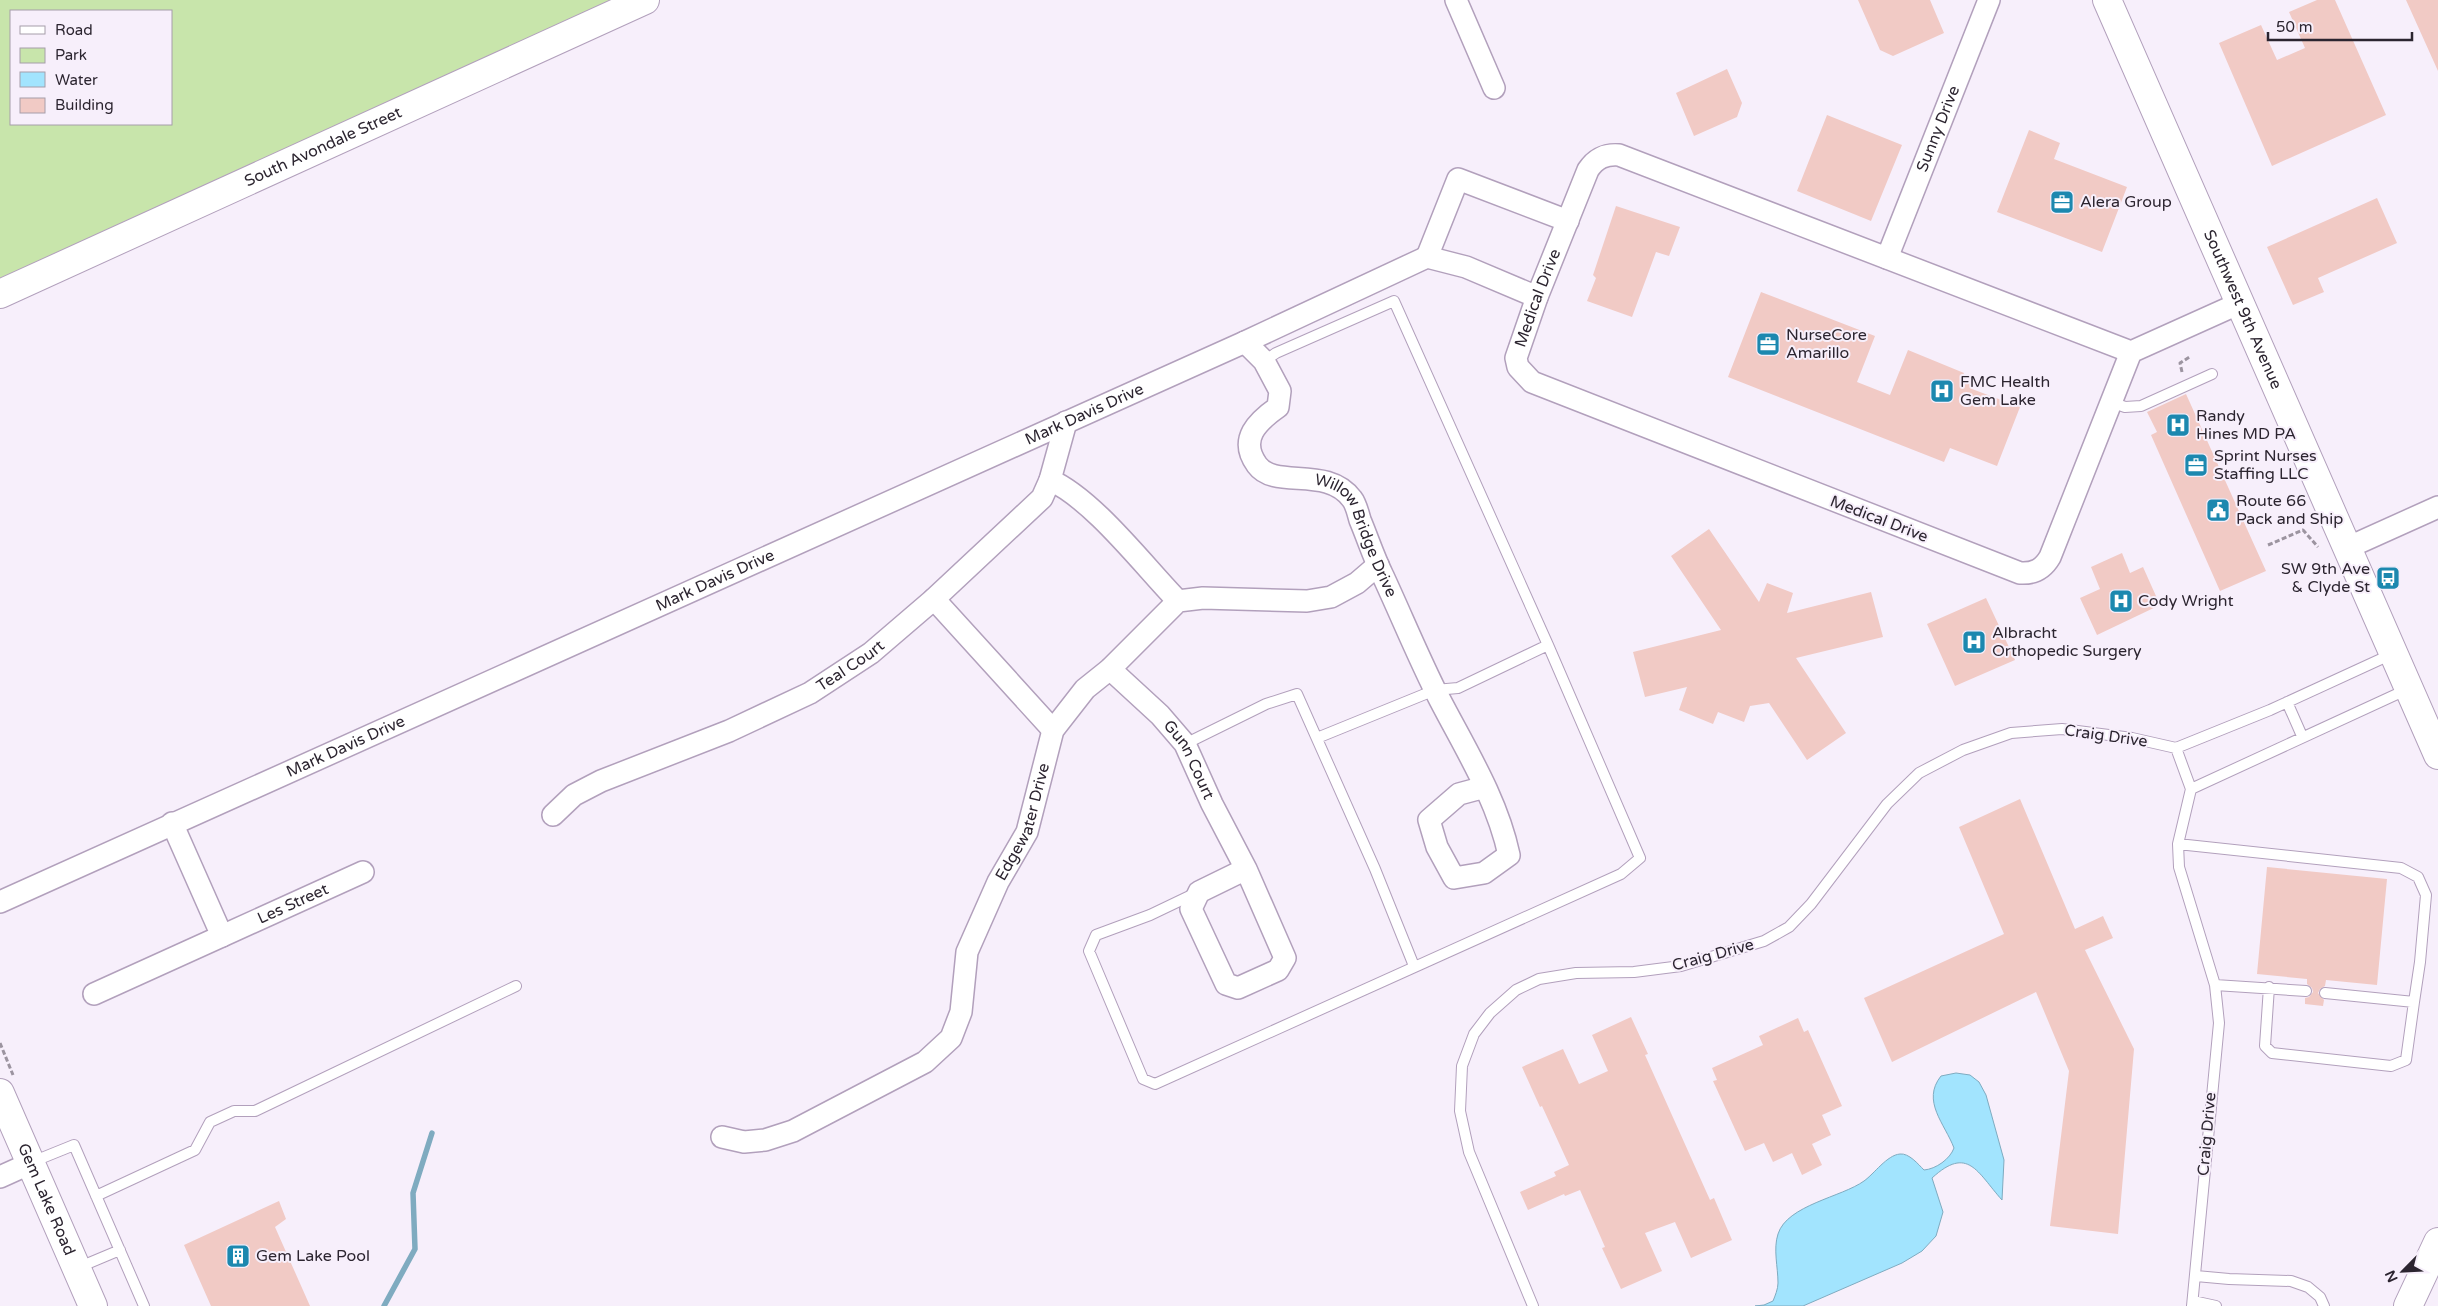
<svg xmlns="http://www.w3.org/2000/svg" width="2438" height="1306" viewBox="0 0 2438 1306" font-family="'Varela Round',sans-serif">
<rect width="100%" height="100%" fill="#f7effb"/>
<path fill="#c8e5ab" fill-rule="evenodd" d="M0,0h616l-616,279zM11,11h160v113h-160z"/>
<path fill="#a2e4fe" stroke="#7fabc0" d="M1956,1073l14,2 9,7 7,13 18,65 -2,40c-25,-28 -34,-55 -70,-22l11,34 -7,24 -14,15 -20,12 -99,43h-48l9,-1 9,-4c2,-5 5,-12 5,-18 0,-16 -5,-34 0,-49 9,-29 64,-37 86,-53 10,-7 23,-26 36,-27 9,-1 18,10 24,16 12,-1 26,-11 30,-22 -9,-24 -33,-47 -13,-72z"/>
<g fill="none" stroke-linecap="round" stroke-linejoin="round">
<path stroke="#7fabc0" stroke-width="5.5" d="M384,1306l31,-57 -2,-56 19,-60"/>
</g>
<path fill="#f1cac5" d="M1858,0h72l14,33 -51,23 -13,-6z
M2317,0h18l51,115 -114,51 -53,-123 42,-18 16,35 28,-12 -16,-36z
M2406,0h32v71z
M1727,69l15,34 -5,14 -43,19 -18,-43z
M1827,115l75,30 -31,76 -74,-30z
M2029,130l31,13 -6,16 73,28 -25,65 -105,-40z
M2377,198l20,45 -79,35 6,14 -31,13 -26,-58z
M1616,206l64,21 -11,29 -13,-4 -24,65 -45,-16 9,-23 -3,-3z
M1761,292l114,44 -18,46 33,13 18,-45 56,23 -2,4 13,5 -3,7 48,18 -23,59 -47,-18 -6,14 -216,-85z
M2186,394l80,177 -46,20 -69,-156 6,-3 -10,-20z
M1709,529l50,73 8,-19 26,10 -6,20 84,-21 12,45 -87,21 50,75 -39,27 -38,-57 -19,3 -6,16 -26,-10 -5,12 -34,-14 8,-23 -42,10 -12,-45 88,-22 -50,-74z
M2122,553l8,20 13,-6 17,38 -63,30 -17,-37 20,-9 -9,-22z
M1986,598l29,62 -60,26 -28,-62z
M2020,799l55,130 28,-13 10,22 -28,12 49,99 -16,185 -68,-8 19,-155 -33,-79 -144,70 -28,-64 140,-64 -45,-107z
M2267,867l120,12 -10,106 -51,-5 -1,6 -5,3 -2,4 6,7 -1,6 -18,-2v-6l4,-1 4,-5 -1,-4 -5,-4v-5l-50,-5z
M1631,1017l17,37 -3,1 65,145 4,-2 18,42 -41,18 -16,-36 -30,11 17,38 -41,18 -19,-41 3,-1 -25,-57 -15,6 -1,-2 -36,16 -8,-18 36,-16 -2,-4 15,-7 -27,-59 -2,1 -18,-40 41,-18 16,35 29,-13 -16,-36z
M1798,1018l6,14 4,-2 34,76 -20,9 9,20 -19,9 10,21 -20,10 -10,-22 -19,9 -9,-19 -19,8 -32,-70 4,-1 -5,-12 51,-23 -4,-9z
M279,1201l7,18 -11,8 35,79h-99l-27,-61z"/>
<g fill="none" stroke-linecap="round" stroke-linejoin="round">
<g stroke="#b2a0bc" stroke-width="12">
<path id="lane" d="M2111,402l14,5 16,-1 71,-32
M2287,702l15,34
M1317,738l118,-48 23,-2 90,-43
M1185,744l81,-40 31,-10 78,175 39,97
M2176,748l15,41 -13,55 1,23 36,118 4,38 -27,283
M2191,789l217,-100
M2178,844l223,24 17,9 8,18 -6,67 -6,40 -89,-9
M1196,893l-46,22 -54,20 -7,16 54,128 12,5 466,-210 19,-16 -92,-213 -154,-344 -118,52 -12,8
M2215,985l91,6
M2269,987l-4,59 7,7 119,13 15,-6 8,-58
M32,1162l42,-17 70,161
M96,1196l99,-46 15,-28 24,-11h21l261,-125
M77,1268l43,-18
M2196,1276l33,3 62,2 17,6 12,10 4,9
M2193,1301l23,5
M1533,1306l-64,-154 -9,-41 2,-45 12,-32 16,-21 26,-23 23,-11 37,-6 58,-1 47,-6 83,-25 25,-14 22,-23 76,-100 32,-31 44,-23 48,-17 51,-4 70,9 44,10 94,-38 122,-56"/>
</g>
<g stroke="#b2a0bc" stroke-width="24">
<g id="street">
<path d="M1456,0l38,88"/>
<path d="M1427,257l31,-78 110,42"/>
<path id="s1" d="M1887,258l102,-258"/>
<path id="s2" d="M1245,342l19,19 16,30 -2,16c-20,14 -40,32 -21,58 18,25 70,0 95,34 4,5 6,14 8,21 8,19 14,38 23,56 19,41 36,83 57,124 26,50 57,99 69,155l-25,18 -30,5 -17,-31 -8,-27 30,-26 26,-7"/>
<path id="s3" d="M2131,352l-81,205c-7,12 -16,17 -30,16l-488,-191 -14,-15 -2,-9 21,-61 51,-127c8,-12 17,-16 31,-15l512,197 109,-49"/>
<path d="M1050,480c43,19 94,86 128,121"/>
<path d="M2347,548l91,-41"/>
<path d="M934,599l119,131"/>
<path id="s4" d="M1110,669l50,46 25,29 27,60 34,65 39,89 -7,12 -40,18 -12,-4 -35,-75 8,-17 47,-23"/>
<path id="s5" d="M553,815l21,-20 27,-14 128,-50 81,-38 61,-40 63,-54 108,-101 8,-18 16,-58"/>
<path id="s6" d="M0,902l1245,-560 182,-85 39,10 71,30"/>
<path id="s7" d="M222,936l141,-64"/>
<path d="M94,994l128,-58 -50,-113"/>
<path id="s8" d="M722,1137l22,5 21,-2 28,-9 132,-69 26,-24 10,-26 6,-60 31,-70 29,-50 26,-102 32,-41 25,-20 68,-68 25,-3 104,3 24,-4 26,-14 21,-18"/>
<path d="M0,1177l31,-14"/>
</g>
</g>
<g stroke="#b2a0bc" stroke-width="30">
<g id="secondary">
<path id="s9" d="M0,294l645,-294"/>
<path id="s10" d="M0,1093l93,213"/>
</g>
</g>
<g stroke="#b2a0bc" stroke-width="30">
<g id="primary">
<path id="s11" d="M2107,0l331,755"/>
<path d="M2408,1306l30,-64"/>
</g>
</g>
<path stroke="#9c94a0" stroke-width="3" stroke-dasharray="5 2.5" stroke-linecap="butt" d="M2182,372l-2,-9 11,-7
M2268,545l35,-15 15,17
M0,1043l13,32"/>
<use href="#lane" stroke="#fff" stroke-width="10"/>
<use href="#street" stroke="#fff" stroke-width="21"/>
<use href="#secondary" stroke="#fff" stroke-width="28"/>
<use href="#primary" stroke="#fff" stroke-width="28"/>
</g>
<defs>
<g id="office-square" transform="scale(1.25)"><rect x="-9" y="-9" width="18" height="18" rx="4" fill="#1c88af" stroke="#f7effb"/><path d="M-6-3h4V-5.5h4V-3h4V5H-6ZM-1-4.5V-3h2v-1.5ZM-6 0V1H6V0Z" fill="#fff"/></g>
<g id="hospital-square" transform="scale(1.25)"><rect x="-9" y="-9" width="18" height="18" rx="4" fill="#1c88af" stroke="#f7effb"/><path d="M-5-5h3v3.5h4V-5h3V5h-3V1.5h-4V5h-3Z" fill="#fff"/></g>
<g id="civic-square" transform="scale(1.25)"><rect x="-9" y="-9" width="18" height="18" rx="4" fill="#1c88af" stroke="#f7effb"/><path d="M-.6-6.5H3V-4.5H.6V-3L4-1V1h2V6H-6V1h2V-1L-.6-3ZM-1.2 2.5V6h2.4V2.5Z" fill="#fff"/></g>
<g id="bus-square" transform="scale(1.25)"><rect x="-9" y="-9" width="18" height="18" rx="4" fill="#1c88af" stroke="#f7effb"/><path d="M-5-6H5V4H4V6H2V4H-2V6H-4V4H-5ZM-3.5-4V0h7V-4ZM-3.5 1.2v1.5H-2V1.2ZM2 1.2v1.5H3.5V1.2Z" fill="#fff"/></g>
<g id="building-square" transform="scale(1.25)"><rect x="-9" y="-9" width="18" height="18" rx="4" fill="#1c88af" stroke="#f7effb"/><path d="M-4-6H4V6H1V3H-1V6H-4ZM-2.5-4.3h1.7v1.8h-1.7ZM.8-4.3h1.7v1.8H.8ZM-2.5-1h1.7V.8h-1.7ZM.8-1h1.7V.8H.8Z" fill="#fff"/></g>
</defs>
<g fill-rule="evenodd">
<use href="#office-square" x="2062" y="202"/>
<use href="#office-square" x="1768" y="344"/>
<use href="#hospital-square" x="1942" y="391"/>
<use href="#hospital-square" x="2178" y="425"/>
<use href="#office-square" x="2196" y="465"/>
<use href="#civic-square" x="2218" y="510"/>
<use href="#bus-square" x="2388" y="578"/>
<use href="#hospital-square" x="2121" y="601"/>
<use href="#hospital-square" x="1974" y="642"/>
<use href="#building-square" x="238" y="1256"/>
</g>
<g text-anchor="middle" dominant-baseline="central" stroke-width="4" stroke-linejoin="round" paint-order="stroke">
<g font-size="16" fill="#2c2530" stroke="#f7effb">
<text stroke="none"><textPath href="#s1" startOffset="139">Sunny Drive</textPath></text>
<text stroke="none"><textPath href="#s9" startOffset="355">South Avondale Street</textPath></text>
<text stroke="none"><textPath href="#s3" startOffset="874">Medical Drive</textPath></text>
<text stroke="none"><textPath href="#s11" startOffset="338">Southwest 9th Avenue</textPath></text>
<text stroke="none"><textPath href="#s6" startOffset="1189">Mark Davis Drive</textPath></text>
<text transform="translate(1879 519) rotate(21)">Medical Drive</text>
<text stroke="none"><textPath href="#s2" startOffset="284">Willow Bridge Drive</textPath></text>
<text stroke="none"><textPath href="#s6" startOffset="784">Mark Davis Drive</textPath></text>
<text stroke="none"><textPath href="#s5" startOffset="335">Teal Court</textPath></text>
<text transform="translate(2106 736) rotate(8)">Craig Drive</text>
<text stroke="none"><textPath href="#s6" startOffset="379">Mark Davis Drive</textPath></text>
<text stroke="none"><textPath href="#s4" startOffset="122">Gunn Court</textPath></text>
<text stroke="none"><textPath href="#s8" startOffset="488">Edgewater Drive</textPath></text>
<text stroke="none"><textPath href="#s7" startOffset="78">Les Street</textPath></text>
<text transform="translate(1713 955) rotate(-15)">Craig Drive</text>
<text transform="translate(2207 1134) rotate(-85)">Craig Drive</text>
<text stroke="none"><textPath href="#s10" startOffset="116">Gem Lake Road</textPath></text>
</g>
<g font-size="16" fill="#2c2530" stroke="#f7effb" text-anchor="start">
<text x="2080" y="202">Alera Group</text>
<text x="1786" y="335">NurseCore<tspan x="1786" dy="18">Amarillo</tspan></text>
<text x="1960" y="382">FMC Health<tspan x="1960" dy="18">Gem Lake</tspan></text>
<text x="2196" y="416">Randy<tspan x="2196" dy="18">Hines MD PA</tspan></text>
<text x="2214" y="456">Sprint Nurses<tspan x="2214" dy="18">Staffing LLC</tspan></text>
<text x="2236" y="501">Route 66<tspan x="2236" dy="18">Pack and Ship</tspan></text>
<text x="2370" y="569" text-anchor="end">SW 9th Ave<tspan x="2370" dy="18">&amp; Clyde St</tspan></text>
<text x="2138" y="601">Cody Wright</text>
<text x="1992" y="633">Albracht<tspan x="1992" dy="18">Orthopedic Surgery</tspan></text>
<text x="256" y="1256">Gem Lake Pool</text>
</g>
</g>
<rect x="10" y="10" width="162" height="115" fill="#f7effb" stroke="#a69eaa"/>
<rect x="20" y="26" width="25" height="8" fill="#ffffff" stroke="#a69eaa"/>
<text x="55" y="35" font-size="15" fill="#2c2530">Road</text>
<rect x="20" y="48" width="25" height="15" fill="#c8e5ab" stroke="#a69eaa"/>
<text x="55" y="60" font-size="15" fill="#2c2530">Park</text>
<rect x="20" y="72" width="25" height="15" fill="#a2e4fe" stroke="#a69eaa"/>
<text x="55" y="85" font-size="15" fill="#2c2530">Water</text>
<rect x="20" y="98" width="25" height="15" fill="#f1cac5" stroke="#a69eaa"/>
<text x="55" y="110" font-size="15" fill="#2c2530">Building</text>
<g transform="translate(2403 1271) rotate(246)" stroke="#f7effb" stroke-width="4" paint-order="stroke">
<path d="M0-4L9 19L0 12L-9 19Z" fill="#2c2530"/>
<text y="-8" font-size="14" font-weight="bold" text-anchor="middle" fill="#2c2530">N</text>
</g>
<path d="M2268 32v8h144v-8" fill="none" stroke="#2c2530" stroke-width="2.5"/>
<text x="2276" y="32" font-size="15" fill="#2c2530" stroke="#f7effb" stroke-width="4" paint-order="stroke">50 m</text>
</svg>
